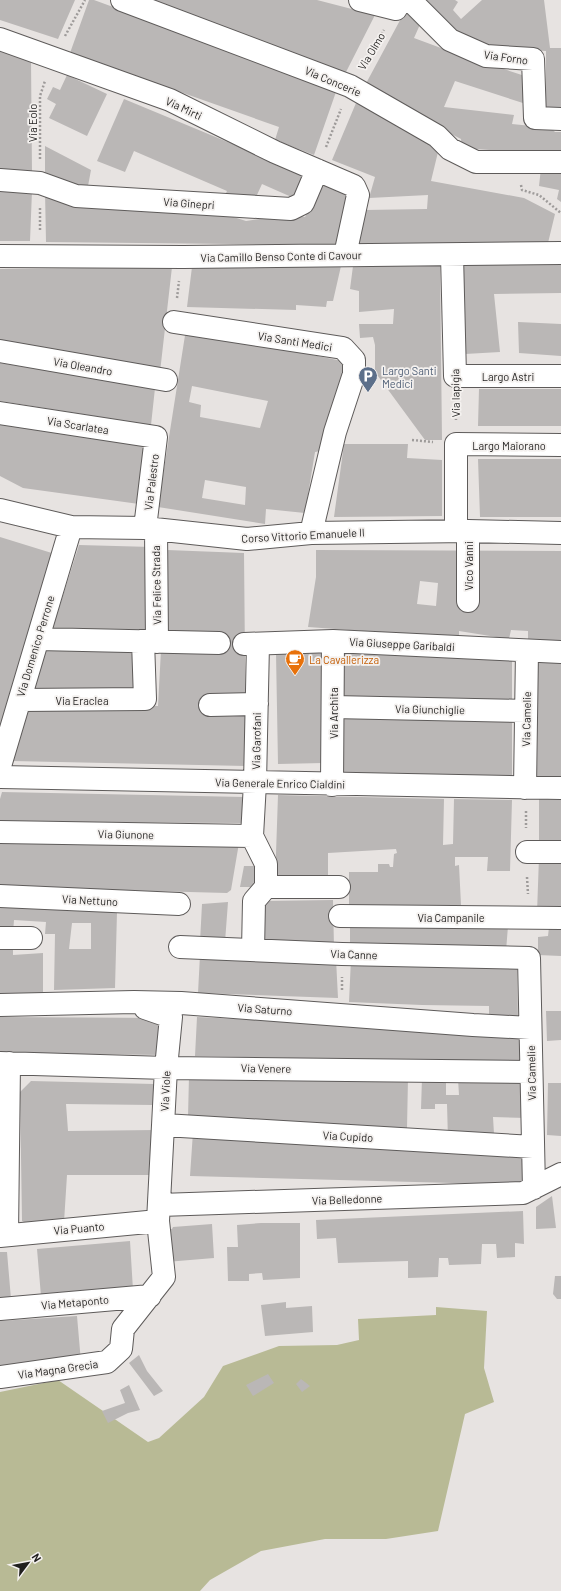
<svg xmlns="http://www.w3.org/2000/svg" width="561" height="1591" viewBox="0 0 561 1591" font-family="Barlow,sans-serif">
<rect width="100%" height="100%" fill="#e7e3e1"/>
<path fill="#b8ba95" d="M436,1307l51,4 -3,57 10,34 -29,12 -27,117 -52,8h-61l-64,12 -51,29 -10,11h-200v-199l58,-12 90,62 11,-4 45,-41 19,-31 56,-20 58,-1 22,-5 -1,-21 78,-4z"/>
<path fill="#bab7b6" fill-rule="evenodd" d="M0,0h75l-17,39 -58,-19z
M89,0h5l243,89 -23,66 -39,-15 4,-13 -209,-74z
M148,0h169l58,15 -30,59z
M418,0h37l3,2 -5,8 8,9 21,-19h62l6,48h11v62h-15v-59l-57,-3 -35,-12z
M405,11l17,9 -8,18 35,13 79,26 -2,27 -71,-23 -11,26 70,8 -2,9 39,4 4,4h6v23l-99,-7 -1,-9 -98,-50z
M0,49l31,10 1,115 -32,-3z
M67,75l40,19 -20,42 -38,-18 7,-14 -9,-5 6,-12 7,3z
M124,99l183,76 -11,24 -34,-15 -11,24 -29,-7 5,-10 -93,-40 -9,21 -28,-11z
M356,103l72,38 10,11 -7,29 93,17 31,16 -7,29 -191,3 8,-36 62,-1 1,-14 -59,3 6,-21 -43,-17z
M45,146l46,24 -3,16 -43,-7z
M541,168l20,2v32l-4,-3 2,-9 -20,-4z
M322,183l32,15 -15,47 -293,-3 -1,-51 21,1v13l155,8 25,8 47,-7 12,3z
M0,188l32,3 -2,50h-30z
M561,263v30l-67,1 6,58 -35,2 -3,-89z
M440,264l2,176h-17l-50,-68v-27l-2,-8 -13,1 -1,-14h34l1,-15 -35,3v-21l-9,-2 3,-23z
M341,266l-8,35h-6l-1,6 -30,-2v5l-109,-3 5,-40z
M172,267l-12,105 -160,-29v-74z
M518,322l43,2v32l-42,-3z
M186,329l161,33 -26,89 -6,1 -10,61 -39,-4 -1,15 -107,-17zM192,386l76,15 -8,27 -60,-11 1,-12 -12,-3zM205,480l41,7 -1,18 -43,-7z
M0,363l155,25 -4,37 -151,-24z
M479,389h82v37h-83z
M0,419l148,25 -9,60 -116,-16 -23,-12z
M344,444h64l-1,14 35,2v56l-108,1z
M478,459h83v58h-81z
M0,537l55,17 -55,172z
M79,545l73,2 -2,86 -98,-3z
M167,550l77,3 2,213 -234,-5 19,-58 127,3 3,-56 6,-18z
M316,550l245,1v90l-33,-1v-9l-17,-1 -2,9 -50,-8v7l-151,-11 8,-50zM420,581l18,2 -2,23 -19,-2z
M46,648l88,2v43l-100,-3z
M343,651l169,9v45l-171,-6z
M322,652l1,111 -45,1 -2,-111z
M538,660l23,1v117h-24z
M343,715l169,5v58l-173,-4z
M2,792l243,5v26l-245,-1v-23z
M539,794h22v51l-22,-1z
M278,795l166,4 -1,46 10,-1 1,-45 58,1 -2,71h-23l1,-14h-33v9l4,-1 2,40 -40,5 -72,2v-40h29v-8h11l1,3h3l1,-13 3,-1 -1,-4 -68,4v30h-53z
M0,841l239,2 -8,47 -4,3 -227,-6z
M539,857l22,1v55h-24z
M244,866h16l-1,21h-19z
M333,900l1,48 -75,-5 3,-42z
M228,902l-3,40h-25l2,-38z
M0,904l117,8 -2,76 -61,2 1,-56h-10l1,-12 -32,-2 -1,13 -13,-1zM72,923h19v26h-22z
M350,922l158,4 -2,25 -156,-2z
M549,927h12v29l-23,-1v-18l10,-1z
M0,948h13v7l30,-2v40l-43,1z
M200,955l136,4 2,39 -140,-5z
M351,959l166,5 1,56h-29v-14l-67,-1 -73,-3z
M546,1011h15v29l-14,1z
M0,1017l163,1v37l-163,-2z
M197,1017l332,17 -1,29 -333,-7z
M189,1076l219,2 -1,50 -219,-11z
M422,1078h24v17h13l-1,-16 69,2 -1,37 -33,-1 1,17 -46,6 -1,-36h-12v5h-14z
M31,1081l123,3 -1,21 -87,-1 2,27 87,-1 -1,45h-87l-3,47 -36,2 -6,-3 -2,-129z
M548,1083h13v53l-14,-1z
M193,1132l332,23v30l-335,-9z
M552,1196l4,32 -20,1v-22z
M523,1211l1,33 -9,-1v14l-18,1 -1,-14h-14l-1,20 -32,1 -1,-7h-9l-1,19 -30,1v-17l-70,2 -2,-25 -19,1 -1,-19z
M261,1223h39v55l-37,2 -1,-7 -13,1v7h-21l-1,-34h11l-1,-22z
M212,1224l2,34 -48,4 2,-33h4l1,-2z
M130,1241l3,49 -92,6 -4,-47z
M0,1252h7l4,47 -11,1z
M555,1276h6v23h-4l-4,-5z
M286,1302v6l26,-2 1,26 -48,4 -4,-31z
M77,1316l4,46 -81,6v-47z
M139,1355l8,16 16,20 -9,5 -25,-33z
M268,1374l6,9 -21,13 -7,-11z
M301,1379l9,7 -8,6 -6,-8z
M129,1385l11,25 -12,3 -20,10 -6,-12 23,-8 -5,-13z"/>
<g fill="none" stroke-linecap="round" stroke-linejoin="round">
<g stroke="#5e5b5a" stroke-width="24">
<path id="street" d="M122,0l228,86 87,50 13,13 26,13h85
M360,0l36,9 4,-9
M414,4l36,36 36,16 47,3 2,59 26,1
M0,39l170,61 105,52 79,34 4,9 -13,60
M0,180l40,3 36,13 215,13 12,-6 14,-33
M452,255l3,121h106
M0,256l183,1 378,-4
M174,322l169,26 11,12v14l-19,58 -24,101
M0,351l166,29
M0,413l156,24 -11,91
M0,510l71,17 74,1 102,11 64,-6 157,-2 93,2
M156,529l1,113
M456,531v-87l105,1
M468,601v-70
M38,639l181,4
M244,644l89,-3 228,11
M20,700l125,-1 -2,-58
M210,705l47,-1
M333,707l193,4
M0,766l71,-239
M0,777l561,11
M332,785l1,-144
M525,788l2,-137
M0,832l252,4
M527,852h34
M266,887h73
M0,896l179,8
M340,916l221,2
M0,938h31
M180,947l162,7 187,4 5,230
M253,950l1,-49 12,-14v-23l-14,-28 3,-53 3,-139
M0,1005l134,-3 47,1 292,22 57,3
M0,1063l166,5 365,4
M164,1125l369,22
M160,1205l363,-12 38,-19
M7,1235l2,-172
M0,1236l158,-15
M0,1309l150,-13
M0,1377l107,-15 14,-13 2,-20 41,-52 -6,-56 8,-153 5,-51 -26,-9"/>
</g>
<path stroke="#9e9b9a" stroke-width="2.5" stroke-dasharray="2 2" stroke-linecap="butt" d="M65,36l20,-36
M363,65l21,-35
M326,147l15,-38
M40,159v-63l5,-15
M521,185l1,5 17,5 22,18
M40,208v23
M177,298l2,-17
M455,399l1,21
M412,440l21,2
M526,811v17
M527,877l1,17
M342,990v-13"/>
<use href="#street" stroke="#fff" stroke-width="22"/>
</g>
<defs>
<g id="parking-pin" transform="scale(1)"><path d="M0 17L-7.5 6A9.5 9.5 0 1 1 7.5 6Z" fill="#5c6f8a" stroke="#f4f1ef"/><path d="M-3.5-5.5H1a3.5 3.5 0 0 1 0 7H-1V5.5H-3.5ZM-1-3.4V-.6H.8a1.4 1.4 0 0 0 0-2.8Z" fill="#fff"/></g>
<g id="cafe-pin" transform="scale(1)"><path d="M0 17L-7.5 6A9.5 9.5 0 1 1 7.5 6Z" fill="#e8710a" stroke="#f4f1ef"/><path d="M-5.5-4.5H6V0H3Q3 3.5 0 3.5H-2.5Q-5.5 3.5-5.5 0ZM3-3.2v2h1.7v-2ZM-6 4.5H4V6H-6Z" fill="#fff"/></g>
</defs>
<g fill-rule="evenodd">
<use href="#parking-pin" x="368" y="376"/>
<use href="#cafe-pin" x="295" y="659"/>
</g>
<g text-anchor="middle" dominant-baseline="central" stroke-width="3.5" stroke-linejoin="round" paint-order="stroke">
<g font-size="11" fill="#201f1e" stroke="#f4f1ef">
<text transform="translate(371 51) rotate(-59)">Via Olmo</text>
<text transform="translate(506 57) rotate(8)">Via Forno</text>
<text transform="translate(333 81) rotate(23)">Via Concerie</text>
<text transform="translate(184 108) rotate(25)">Via Mirti</text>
<text transform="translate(32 123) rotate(-90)">Via Eolo</text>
<text transform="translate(189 203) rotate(4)">Via Ginepri</text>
<text transform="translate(281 256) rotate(-1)">Via Camillo Benso Conte di Cavour</text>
<text transform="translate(295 341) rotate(9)">Via Santi Medici</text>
<text transform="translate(83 366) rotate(10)">Via Oleandro</text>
<text x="508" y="376">Largo Astri</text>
<text transform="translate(455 393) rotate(-91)">Via Iapigia</text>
<text transform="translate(78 425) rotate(9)">Via Scarlatea</text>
<text x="509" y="445">Largo Maiorano</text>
<text transform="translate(151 482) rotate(-83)">Via Palestro</text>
<text transform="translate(303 535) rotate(-3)">Corso Vittorio Emanuele II</text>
<text transform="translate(468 566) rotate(-90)">Vico Vanni</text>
<text transform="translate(156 585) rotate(-91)">Via Felice Strada</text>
<text transform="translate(402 644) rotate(3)">Via Giuseppe Garibaldi</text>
<text transform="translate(35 646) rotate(-73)">Via Domenico Perrone</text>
<text x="82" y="700">Via Eraclea</text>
<text transform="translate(430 709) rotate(1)">Via Giunchiglie</text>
<text transform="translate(333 713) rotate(-90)">Via Archita</text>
<text transform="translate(526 719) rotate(-89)">Via Camelie</text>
<text transform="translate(256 741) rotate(-89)">Via Garofani</text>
<text transform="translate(280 783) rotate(1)">Via Generale Enrico Cialdini</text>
<text transform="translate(126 834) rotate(1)">Via Giunone</text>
<text transform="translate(90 900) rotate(3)">Via Nettuno</text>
<text x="451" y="917">Via Campanile</text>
<text transform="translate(354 954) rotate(2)">Via Canne</text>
<text transform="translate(265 1009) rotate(4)">Via Saturno</text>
<text transform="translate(266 1068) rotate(1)">Via Venere</text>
<text transform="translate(531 1073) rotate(-91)">Via Camelie</text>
<text transform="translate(165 1091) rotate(-87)">Via Viole</text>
<text transform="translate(348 1136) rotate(3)">Via Cupido</text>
<text transform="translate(347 1199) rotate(-2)">Via Belledonne</text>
<text transform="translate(79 1228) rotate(-5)">Via Puanto</text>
<text transform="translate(75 1302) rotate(-5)">Via Metaponto</text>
<text transform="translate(58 1369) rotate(-8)">Via Magna Grecia</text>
</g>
<g font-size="11" fill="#4e5e75" stroke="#f4f1ef" text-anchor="start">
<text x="382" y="370">Largo Santi<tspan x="382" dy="13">Medici</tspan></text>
</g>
<g font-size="11" fill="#c56008" stroke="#f4f1ef" text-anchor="start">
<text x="309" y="659">La Cavallerizza</text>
</g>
</g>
<g transform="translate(28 1563) rotate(58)" stroke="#f4f1ef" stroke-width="3" paint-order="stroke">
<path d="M0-3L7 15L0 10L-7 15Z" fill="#201f1e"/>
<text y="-6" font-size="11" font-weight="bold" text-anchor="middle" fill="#201f1e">N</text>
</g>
</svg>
